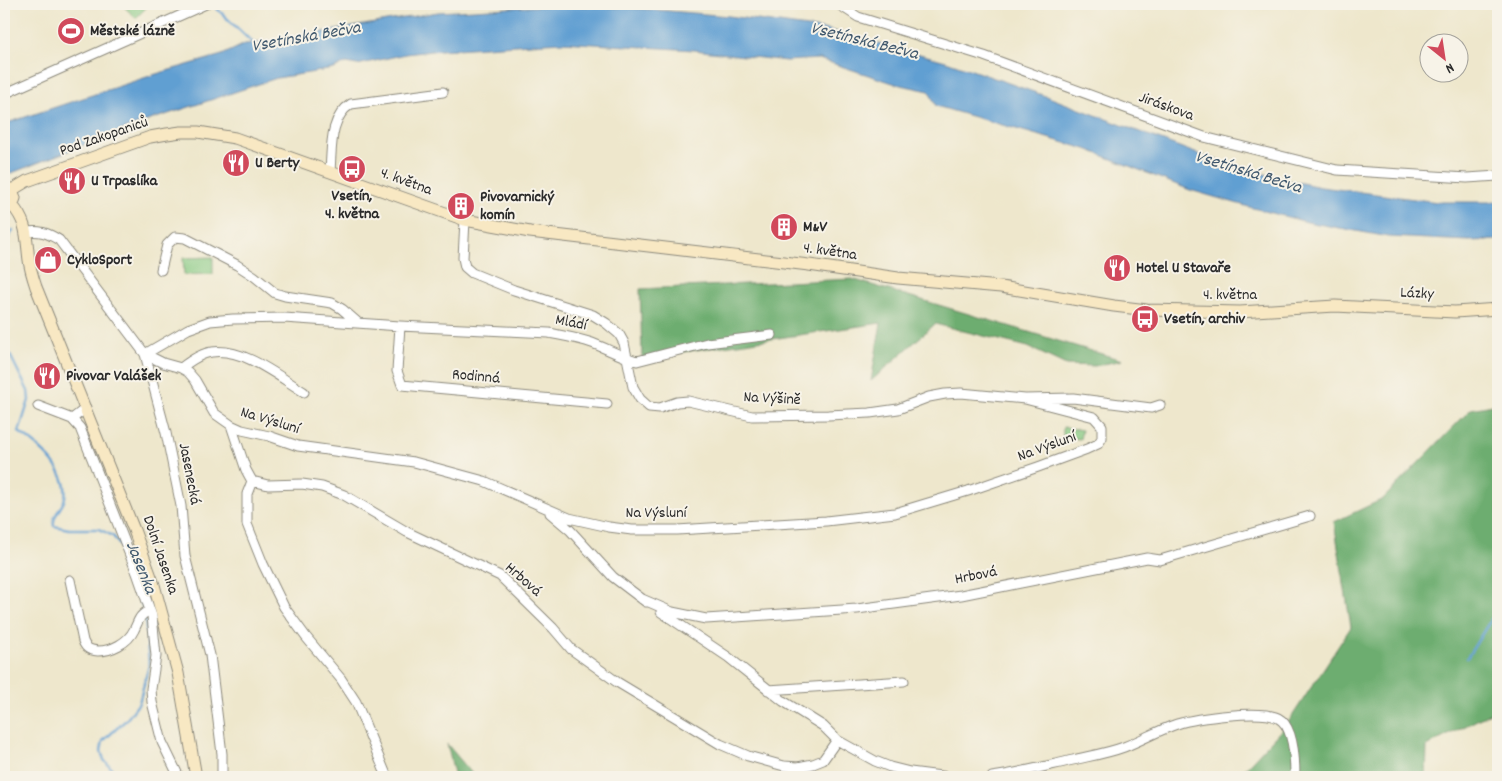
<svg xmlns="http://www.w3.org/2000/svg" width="1502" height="781" viewBox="0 0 1502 781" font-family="Dekko,sans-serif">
<rect width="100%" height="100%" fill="#f7f3e8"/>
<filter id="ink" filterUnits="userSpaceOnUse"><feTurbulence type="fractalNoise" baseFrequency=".02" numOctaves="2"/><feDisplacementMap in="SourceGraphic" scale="10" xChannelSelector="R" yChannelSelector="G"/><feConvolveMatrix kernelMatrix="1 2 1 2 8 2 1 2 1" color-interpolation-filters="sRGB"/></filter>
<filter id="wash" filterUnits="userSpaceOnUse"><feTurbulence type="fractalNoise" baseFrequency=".0096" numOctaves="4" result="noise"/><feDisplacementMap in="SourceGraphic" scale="20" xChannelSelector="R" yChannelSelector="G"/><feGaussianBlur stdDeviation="1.12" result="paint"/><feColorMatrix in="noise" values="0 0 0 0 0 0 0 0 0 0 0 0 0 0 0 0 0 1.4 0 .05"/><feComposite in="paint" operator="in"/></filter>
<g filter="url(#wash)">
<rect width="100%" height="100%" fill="#eee7cc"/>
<path fill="#87c982" stroke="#597a56" d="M121,4h29l-14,14z
M213,257v17l-29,1 -1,-17z
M1063,427l19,3 -2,9 -17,-2z"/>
<path fill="#6dad70" stroke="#4c6c4e" d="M852,279l270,81 -27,6 -29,-1 -38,-18 -93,-23 -64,57 10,-58 -239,35 -2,-69z
M1498,404v305l-71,37 -1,31h-189l50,-53 64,-97 -17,-105 49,-23 88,-90z
M447,744l28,33h-20z"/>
<path fill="#619fd2" stroke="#46657e" d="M561,5l84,4 84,7 100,14 117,31 105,37 152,58 79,23 39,8 117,15h60v38l-29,1 -80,-4 -82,-15 -58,-15 -59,-17 -104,-41 -150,-43 -7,-15 -33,-7 -77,-25 -33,2 -92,-11 -133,-8 -121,8 -34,4 -49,11 -11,-2 -12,6 -57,9 -142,47 -131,51v-52l152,-50 66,-19 23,-11 27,-3 166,-29z"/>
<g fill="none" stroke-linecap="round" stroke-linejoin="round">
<path stroke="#619fd2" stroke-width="2.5" d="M212,4l44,42
M4,246l9,-16
M4,332l5,21 19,38 1,9 -10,32c19,13 54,42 45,69 -3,8 -12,15 -10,25l15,3h30l14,7 8,11 23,64
M1467,658l23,-37 8,-10
M119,777l-15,-17 -3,-9 2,-10 24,-22 12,-16 10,-38 -4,-49"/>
</g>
</g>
<g filter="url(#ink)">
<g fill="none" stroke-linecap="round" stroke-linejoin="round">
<g stroke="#8c897c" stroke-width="11">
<path id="street" d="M838,4l20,13 126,39 220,81 133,33 130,8 31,-2
M4,94l202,-90
M330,171c2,-23 -1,-53 21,-67l92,-12
M465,220l-2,38 2,9 7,6 42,17 79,25 13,8 13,11 5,9 9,44 7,12 9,8 11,1 17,-6 11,-1 64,15 76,-1 42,-2 28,-4 31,-12 16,-3 16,-1 64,6 48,-1 78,10 9,-3
M26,232c14,-2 22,1 33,8l86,114 21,79 15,73 4,50 25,99 12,99v23
M161,270l6,-25 8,-8 10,1 52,27 17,11 21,17 10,3 47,7 10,6 15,13
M400,326l-3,45 5,14 205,19
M145,354l18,9 18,5 7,4 7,8 19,33 17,12 11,5 27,6 29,10 116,16 70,19 85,37 40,9 23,3h45l149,-9 69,-8 73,-22 70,-24 49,-18 11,-5 4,-6v-12l-8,-9 -69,-18
M145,354l43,-25 22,-8 23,-2 51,-1 116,8 149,7c15,3 29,5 43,10 16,6 30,14 45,18l70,-18 65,-8
M181,368c9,-7 20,-15 31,-16 32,-4 66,24 92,40
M38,406l34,13
M86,408l-14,11 8,9 57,145 15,43 4,40 -5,33 1,13 10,40 17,35
M231,425l15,45 6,11 16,4 34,-1 20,3 22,8 63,37 93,44 53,52 18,21 46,33 103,62 28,12 36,10 14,1 15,-3 10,-4 14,-20
M252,481l-5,13v30l16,40 21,43 22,30 35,42 15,23 31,75
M550,513l20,17 43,47 33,25
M70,580l13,61c3,8 7,9 15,10 13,0 30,-8 36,-21 5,-10 5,-15 16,-20
M642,599l30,13 34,7 151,-10 104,-14 186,-37 13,2 150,-44
M661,612l67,45 55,44 40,25 14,14 38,21 15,6 20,5 39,5
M768,690l136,-9
M992,777c27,-4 54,-11 81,-17 17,-4 35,-7 51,-13 18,-7 35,-17 53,-23 19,-6 83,-15 101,-6 16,8 17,43 17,59"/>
</g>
<g stroke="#8c897c" stroke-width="13">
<path id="secondary" d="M4,186l8,4 3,8 -3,8 -8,3
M12,190l15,-9 123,-44 17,-3 14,-2h17l37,6 230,82 65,12 279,33 89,13 103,9 113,19 33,4 93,2 95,-6 120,6 43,-3
M12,205c16,18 14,33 17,55 1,9 4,18 7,27l98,243 20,55 24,88 18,104"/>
</g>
<use href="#street" stroke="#fff" stroke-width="9"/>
<use href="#secondary" stroke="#f8e8c3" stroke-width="11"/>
</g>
</g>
<defs>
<g id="stadium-disc" transform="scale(1.4375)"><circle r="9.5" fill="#d1495b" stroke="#f7f3e8"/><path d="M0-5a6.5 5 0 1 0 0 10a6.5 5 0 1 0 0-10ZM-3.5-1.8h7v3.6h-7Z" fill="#fff"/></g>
<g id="restaurant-disc" transform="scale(1.4375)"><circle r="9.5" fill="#d1495b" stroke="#f7f3e8"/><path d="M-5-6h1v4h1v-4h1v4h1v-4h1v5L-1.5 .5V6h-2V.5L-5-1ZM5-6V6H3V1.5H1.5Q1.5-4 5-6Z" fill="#fff"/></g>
<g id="bus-disc" transform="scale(1.4375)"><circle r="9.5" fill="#d1495b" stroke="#f7f3e8"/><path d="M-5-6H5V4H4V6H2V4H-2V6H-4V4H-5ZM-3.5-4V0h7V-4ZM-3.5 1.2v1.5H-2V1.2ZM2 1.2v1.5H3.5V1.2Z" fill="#fff"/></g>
<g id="building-disc" transform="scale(1.4375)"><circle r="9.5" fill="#d1495b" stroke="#f7f3e8"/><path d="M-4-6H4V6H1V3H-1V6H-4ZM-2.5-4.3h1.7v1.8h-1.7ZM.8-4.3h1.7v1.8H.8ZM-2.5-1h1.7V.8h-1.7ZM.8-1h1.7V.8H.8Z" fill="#fff"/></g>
<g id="shop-disc" transform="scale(1.4375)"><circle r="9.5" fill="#d1495b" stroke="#f7f3e8"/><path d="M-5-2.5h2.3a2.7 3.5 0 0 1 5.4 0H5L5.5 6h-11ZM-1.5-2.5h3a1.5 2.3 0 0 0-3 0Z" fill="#fff"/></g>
</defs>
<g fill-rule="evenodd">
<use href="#stadium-disc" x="71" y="31"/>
<use href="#restaurant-disc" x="236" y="163"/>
<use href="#bus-disc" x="352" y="169"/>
<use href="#restaurant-disc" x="72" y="181"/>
<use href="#building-disc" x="461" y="206"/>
<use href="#building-disc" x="784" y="227"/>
<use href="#shop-disc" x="48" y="260"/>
<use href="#restaurant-disc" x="1117" y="268"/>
<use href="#bus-disc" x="1145" y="319"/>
<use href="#restaurant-disc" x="47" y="376"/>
</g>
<g text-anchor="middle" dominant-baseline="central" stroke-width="4" stroke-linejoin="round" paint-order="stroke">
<g font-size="16" font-weight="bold" fill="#2b2b2b" stroke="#f7f3e8" text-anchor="start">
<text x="90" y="31">Městské lázně</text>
<text x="255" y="163">U Berty</text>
<text x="91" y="181">U Trpaslíka</text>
<text x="352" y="196" text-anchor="middle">Vsetín,<tspan x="352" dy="18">4. května</tspan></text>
<text x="480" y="197">Pivovarnický<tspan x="480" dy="18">komín</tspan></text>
<text x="803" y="227">M&amp;V</text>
<text x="67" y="260">CykloSport</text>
<text x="1136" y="268">Hotel U Stavaře</text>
<text x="1164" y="319">Vsetín, archiv</text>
<text x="66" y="376">Pivovar Valášek</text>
</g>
<g font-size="16" fill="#2b2b2b" stroke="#f7f3e8">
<text transform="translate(1166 107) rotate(20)">Jiráskova</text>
<text transform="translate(104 137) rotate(-19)">Pod Zakopaniců</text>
<text transform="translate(406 182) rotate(20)">4. května</text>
<text transform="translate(830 252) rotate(8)">4. května</text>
<text transform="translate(1417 294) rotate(3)">Lázky</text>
<text x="1230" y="295">4. května</text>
<text transform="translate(571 323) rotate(11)">Mládí</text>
<text transform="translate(476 377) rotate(5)">Rodinná</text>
<text transform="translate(772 399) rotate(3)">Na Výšině</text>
<text transform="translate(270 421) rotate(17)">Na Výsluní</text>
<text transform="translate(1047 447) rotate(-20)">Na Výsluní</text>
<text transform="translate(189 474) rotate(79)">Jasenecká</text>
<text x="656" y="513">Na Výsluní</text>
<text transform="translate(160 555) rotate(71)">Dolní Jasenka</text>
<text transform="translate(976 576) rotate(-11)">Hrbová</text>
<text transform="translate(523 580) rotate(41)">Hrbová</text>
</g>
<g font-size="18" font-style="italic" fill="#41596e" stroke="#f7f3e8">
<text transform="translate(306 38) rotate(-10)">Vsetínská Bečva</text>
<text transform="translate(864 42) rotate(14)">Vsetínská Bečva</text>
<text transform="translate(1248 173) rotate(17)">Vsetínská Bečva</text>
<text transform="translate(140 568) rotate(68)">Jasenka</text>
</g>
</g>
<rect width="1502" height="781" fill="none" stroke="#f7f3e8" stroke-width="20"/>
<g transform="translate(1444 58) rotate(150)"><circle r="24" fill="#f7f3e8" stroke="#a5a39c"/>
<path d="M0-4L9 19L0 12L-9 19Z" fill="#d1495b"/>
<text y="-8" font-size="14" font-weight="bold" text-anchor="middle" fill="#2b2b2b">N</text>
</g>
</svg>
